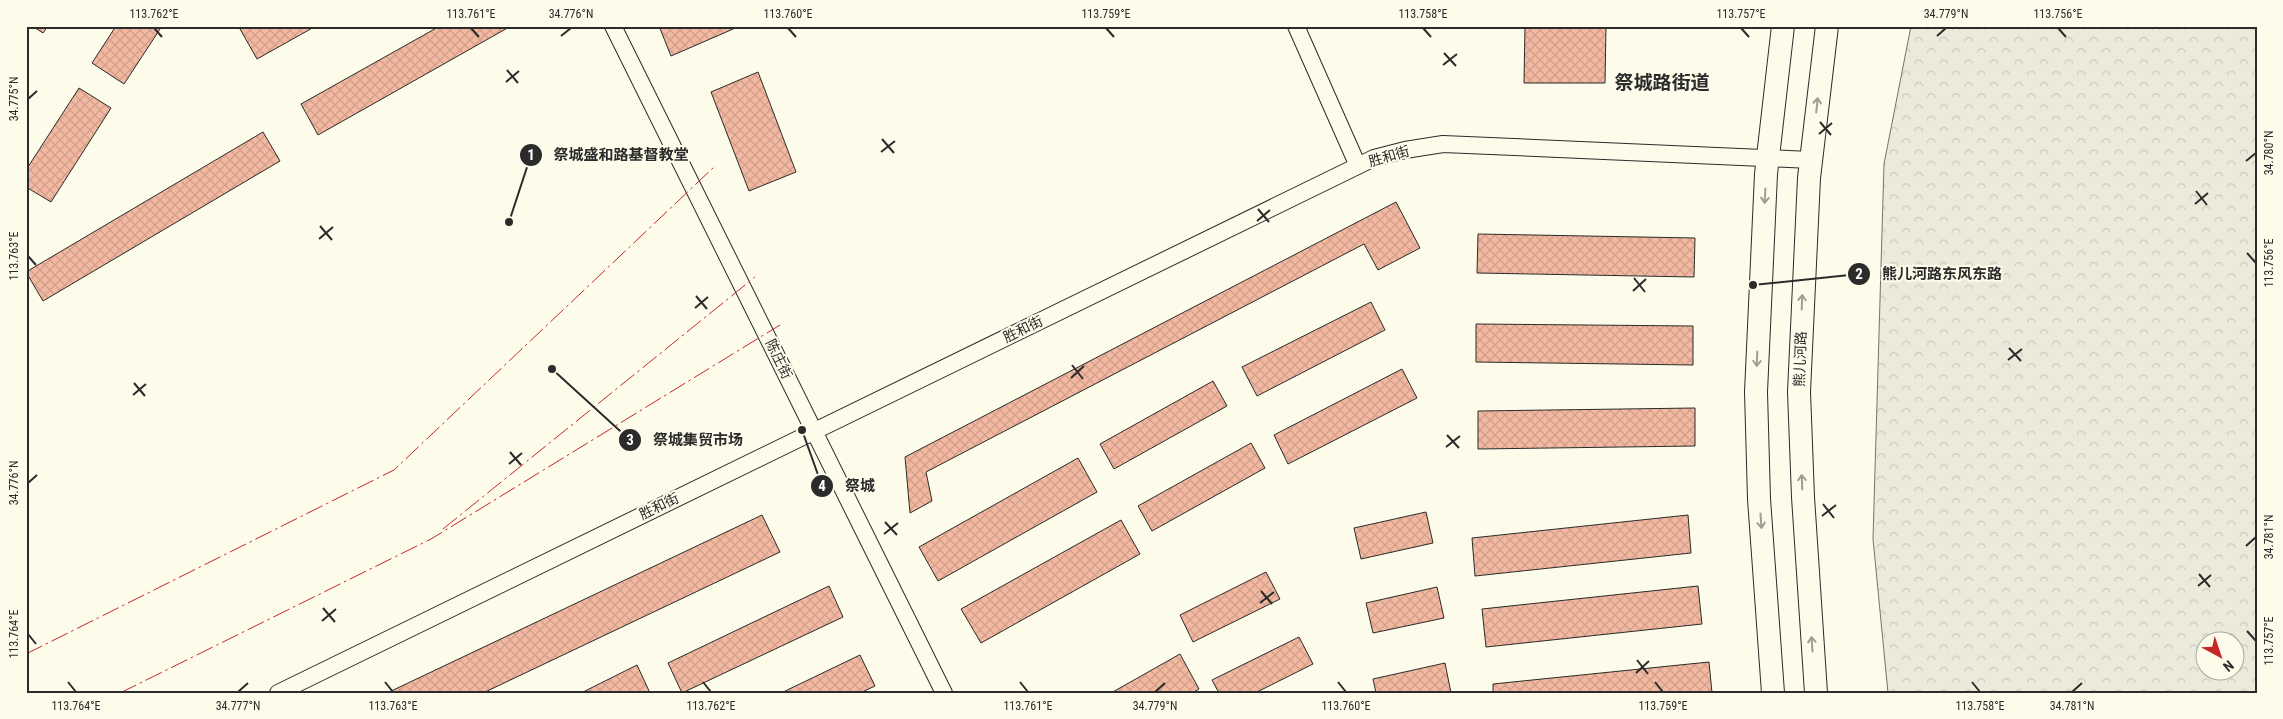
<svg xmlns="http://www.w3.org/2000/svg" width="2283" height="719" viewBox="0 0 2283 719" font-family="'Roboto Condensed','Noto Sans SC',sans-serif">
<defs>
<pattern id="forest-crowns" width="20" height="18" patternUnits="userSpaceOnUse" patternTransform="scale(1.25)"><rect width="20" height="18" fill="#ecebdb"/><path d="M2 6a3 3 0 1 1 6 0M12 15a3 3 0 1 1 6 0" fill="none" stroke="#cbcabc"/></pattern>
<pattern id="building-cross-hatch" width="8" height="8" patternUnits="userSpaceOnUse" patternTransform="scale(1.25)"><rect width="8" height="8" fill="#f2b8a0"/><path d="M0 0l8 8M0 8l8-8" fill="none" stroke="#d09e8a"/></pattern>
</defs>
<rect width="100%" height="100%" fill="#fdfbea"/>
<path fill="url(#forest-crowns)" stroke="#74746e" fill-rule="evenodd" d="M1911,26h346v667h-369l-15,-154 11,-375zM2206,642h30v30h-30z"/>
<path fill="url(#building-cross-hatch)" stroke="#2b2b2b" d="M32,26h16l-5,7z
M116,26h46l-38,58 -32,-21z
M244,26h72l-59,33 -17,-30z
M440,26h71l-193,109 -17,-31z
M659,26h81l-69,30z
M1525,26h81l-1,57h-81z
M758,72l38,100 -47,19 -38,-99z
M79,88l32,20 -60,94 -25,-15v-17z
M263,132l17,29 -237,140 -17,-29z
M1396,202l24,46 -42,22 -14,-26 -438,228 6,29 -22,12 -5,-56z
M1478,234l217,4 -1,39 -217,-4z
M1371,302l14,28 -128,66 -15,-29z
M1476,324l217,2v39l-217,-3z
M1402,369l15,29 -129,66 -14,-29z
M1213,381l14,25 -113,63 -14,-25z
M1695,408v38l-217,3v-38z
M1251,443l14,25 -113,63 -14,-25z
M1078,458l19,34 -159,89 -19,-34z
M1426,512l7,31 -72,16 -7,-31z
M762,515l18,37 -297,141h-96z
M1688,515l3,38 -216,23 -3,-38z
M1121,520l19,34 -159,89 -20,-34z
M1266,572l14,27 -87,43 -13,-27z
M829,586l14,31 -161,76 -14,-30z
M1698,586l4,38 -216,23 -4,-38z
M1437,587l7,31 -71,15 -7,-30z
M1299,637l14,27 -58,29h-36l-7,-13z
M1180,654l19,35 -7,4h-81z
M860,655l15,31 -15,7h-79z
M1709,662l3,31h-219v-9z
M1445,663l6,30h-75l-3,-14z
M637,665l13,28h-69z"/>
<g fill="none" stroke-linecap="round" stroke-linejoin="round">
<g stroke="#2b2b2b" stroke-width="18">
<path id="street" d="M613,26l331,667
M1296,26l62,140
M278,693l1096,-535 31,-8 38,-6 368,16"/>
</g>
<g stroke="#2b2b2b" stroke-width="24">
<path id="secondary" d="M1773,693l-14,-194 -3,-107 10,-218 17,-148
M1816,693l-13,-196 -4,-105 10,-214 18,-152"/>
</g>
<use href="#street" stroke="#fdfbea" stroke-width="16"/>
<use href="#secondary" stroke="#fdfbea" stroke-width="22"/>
<path stroke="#c62828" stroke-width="1" stroke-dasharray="18 4 2.5 4" stroke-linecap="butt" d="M443,529l312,-252
M26,654l368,-184 320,-303
M120,693l311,-154 349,-214"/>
</g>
<defs><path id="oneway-shaft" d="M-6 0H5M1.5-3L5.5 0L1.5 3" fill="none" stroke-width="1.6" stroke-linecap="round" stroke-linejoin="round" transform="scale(1.25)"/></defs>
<g stroke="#9e9d94">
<use href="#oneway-shaft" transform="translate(1817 105) rotate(-84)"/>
<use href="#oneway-shaft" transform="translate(1765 196) rotate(93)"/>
<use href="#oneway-shaft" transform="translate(1802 302) rotate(-88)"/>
<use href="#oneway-shaft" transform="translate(1757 359) rotate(92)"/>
<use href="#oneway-shaft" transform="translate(1802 482) rotate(-92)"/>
<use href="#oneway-shaft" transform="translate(1761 521) rotate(86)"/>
<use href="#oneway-shaft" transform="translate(1812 644) rotate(-94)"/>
</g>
<path fill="none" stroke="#2b2b2b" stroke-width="2" d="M154,28l8,9M471,28l8,9M788,28l8,9M1106,28l8,9M1423,28l8,9M1741,28l8,9M2058,28l8,9M561,36l10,-8M1937,36l9,-8M1444,53l12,13M1443,65l14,-11M507,70l11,13M506,82l13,-11M28,99l9,-8M1820,122l11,13M1819,134l13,-11M882,139l12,14M881,152l14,-11M2246,161l10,-8M2196,191l11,14M2195,204l13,-11M1258,209l11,13M1257,221l13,-11M320,226l12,14M319,239l14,-12M2247,253l9,10M28,256l8,9M1634,278l11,14M1633,291l13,-12M696,296l11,13M695,308l13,-11M2009,348l12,13M2008,360l14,-11M1072,365l11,14M1071,378l13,-12M134,383l11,13M133,395l13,-11M1447,435l12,13M1446,447l14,-11M510,452l11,13M509,464l13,-11M28,483l9,-8M1823,504l11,14M1822,516l14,-11M885,522l12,13M884,534l14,-11M2246,546l10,-9M2199,574l11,13M2198,586l13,-11M1261,591l11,13M1260,603l14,-11M323,608l12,14M322,621l14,-12M2247,631l9,10M28,634l8,10M1637,660l11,14M1636,673l13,-12M68,682l8,10M385,682l8,10M703,682l8,10M1020,682l8,10M1338,682l8,10M1655,682l8,10M1972,682l8,10M238,692l10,-9M1155,692l10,-9M2072,692l10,-9"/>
<g text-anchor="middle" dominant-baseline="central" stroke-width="4" stroke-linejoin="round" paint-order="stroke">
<g font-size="14" fill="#2b2b2b" stroke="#fdfbea">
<text transform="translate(1389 156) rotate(-16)">胜和街</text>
<text transform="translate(1023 329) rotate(-26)">胜和街</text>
<text transform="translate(779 359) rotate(64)">陈庄街</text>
<text transform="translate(1800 359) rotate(-88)">熊儿河路</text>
<text transform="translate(659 506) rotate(-26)">胜和街</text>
</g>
<g font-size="19" font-weight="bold" fill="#2b2b2b" stroke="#fdfbea">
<text x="1662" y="82">祭城路街道</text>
</g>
</g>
<path fill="none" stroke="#2b2b2b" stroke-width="2" d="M509 222L531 155M1753 285L1859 274M552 369L630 440M802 430L822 486"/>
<g fill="#2b2b2b" stroke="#fdfbea" stroke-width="2">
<circle cx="509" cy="222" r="5"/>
<circle cx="1753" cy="285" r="5"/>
<circle cx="552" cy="369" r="5"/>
<circle cx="802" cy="430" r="5"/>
<circle cx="531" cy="155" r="12"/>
<circle cx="1859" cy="274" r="12"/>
<circle cx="630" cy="440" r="12"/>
<circle cx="822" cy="486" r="12"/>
</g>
<g font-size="15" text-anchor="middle" font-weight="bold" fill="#fff">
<text x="531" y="160">1</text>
<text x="1859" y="279">2</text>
<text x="630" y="445">3</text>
<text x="822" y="491">4</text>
</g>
<g font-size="15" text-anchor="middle" font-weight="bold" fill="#2b2b2b" stroke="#fdfbea" stroke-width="4" stroke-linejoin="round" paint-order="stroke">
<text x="621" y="160">祭城盛和路基督教堂</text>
<text x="1942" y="279">熊儿河路东风东路</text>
<text x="698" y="445">祭城集贸市场</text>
<text x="860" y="491">祭城</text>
</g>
<rect width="2283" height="719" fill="none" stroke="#fdfbea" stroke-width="55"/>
<g transform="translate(2220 656) rotate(140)"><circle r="24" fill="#fdfbea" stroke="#a9a89e"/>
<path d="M0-4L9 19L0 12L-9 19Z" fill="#c62828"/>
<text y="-8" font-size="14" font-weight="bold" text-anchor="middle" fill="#2b2b2b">N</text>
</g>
<rect x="28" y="28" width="2228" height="664" fill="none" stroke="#2b2b2b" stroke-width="2"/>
<g font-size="12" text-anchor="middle" fill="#2b2b2b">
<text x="154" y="18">113.762°E</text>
<text x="471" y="18">113.761°E</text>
<text x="571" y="18">34.776°N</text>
<text x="788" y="18">113.760°E</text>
<text x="1106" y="18">113.759°E</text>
<text x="1423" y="18">113.758°E</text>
<text x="1741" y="18">113.757°E</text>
<text x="1946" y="18">34.779°N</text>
<text x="2058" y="18">113.756°E</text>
<text transform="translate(14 99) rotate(-90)" y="4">34.775°N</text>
<text transform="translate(2269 153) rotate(-90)" y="4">34.780°N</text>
<text transform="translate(14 256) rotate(-90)" y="4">113.763°E</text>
<text transform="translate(2269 263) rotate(-90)" y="4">113.756°E</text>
<text transform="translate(14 483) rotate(-90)" y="4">34.776°N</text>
<text transform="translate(2269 537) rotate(-90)" y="4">34.781°N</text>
<text transform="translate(14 634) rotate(-90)" y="4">113.764°E</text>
<text transform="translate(2269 641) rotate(-90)" y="4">113.757°E</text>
<text x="76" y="710">113.764°E</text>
<text x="238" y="710">34.777°N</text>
<text x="393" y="710">113.763°E</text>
<text x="711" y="710">113.762°E</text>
<text x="1028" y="710">113.761°E</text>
<text x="1155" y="710">34.779°N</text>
<text x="1346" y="710">113.760°E</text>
<text x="1663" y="710">113.759°E</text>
<text x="1980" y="710">113.758°E</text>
<text x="2072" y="710">34.781°N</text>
</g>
</svg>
